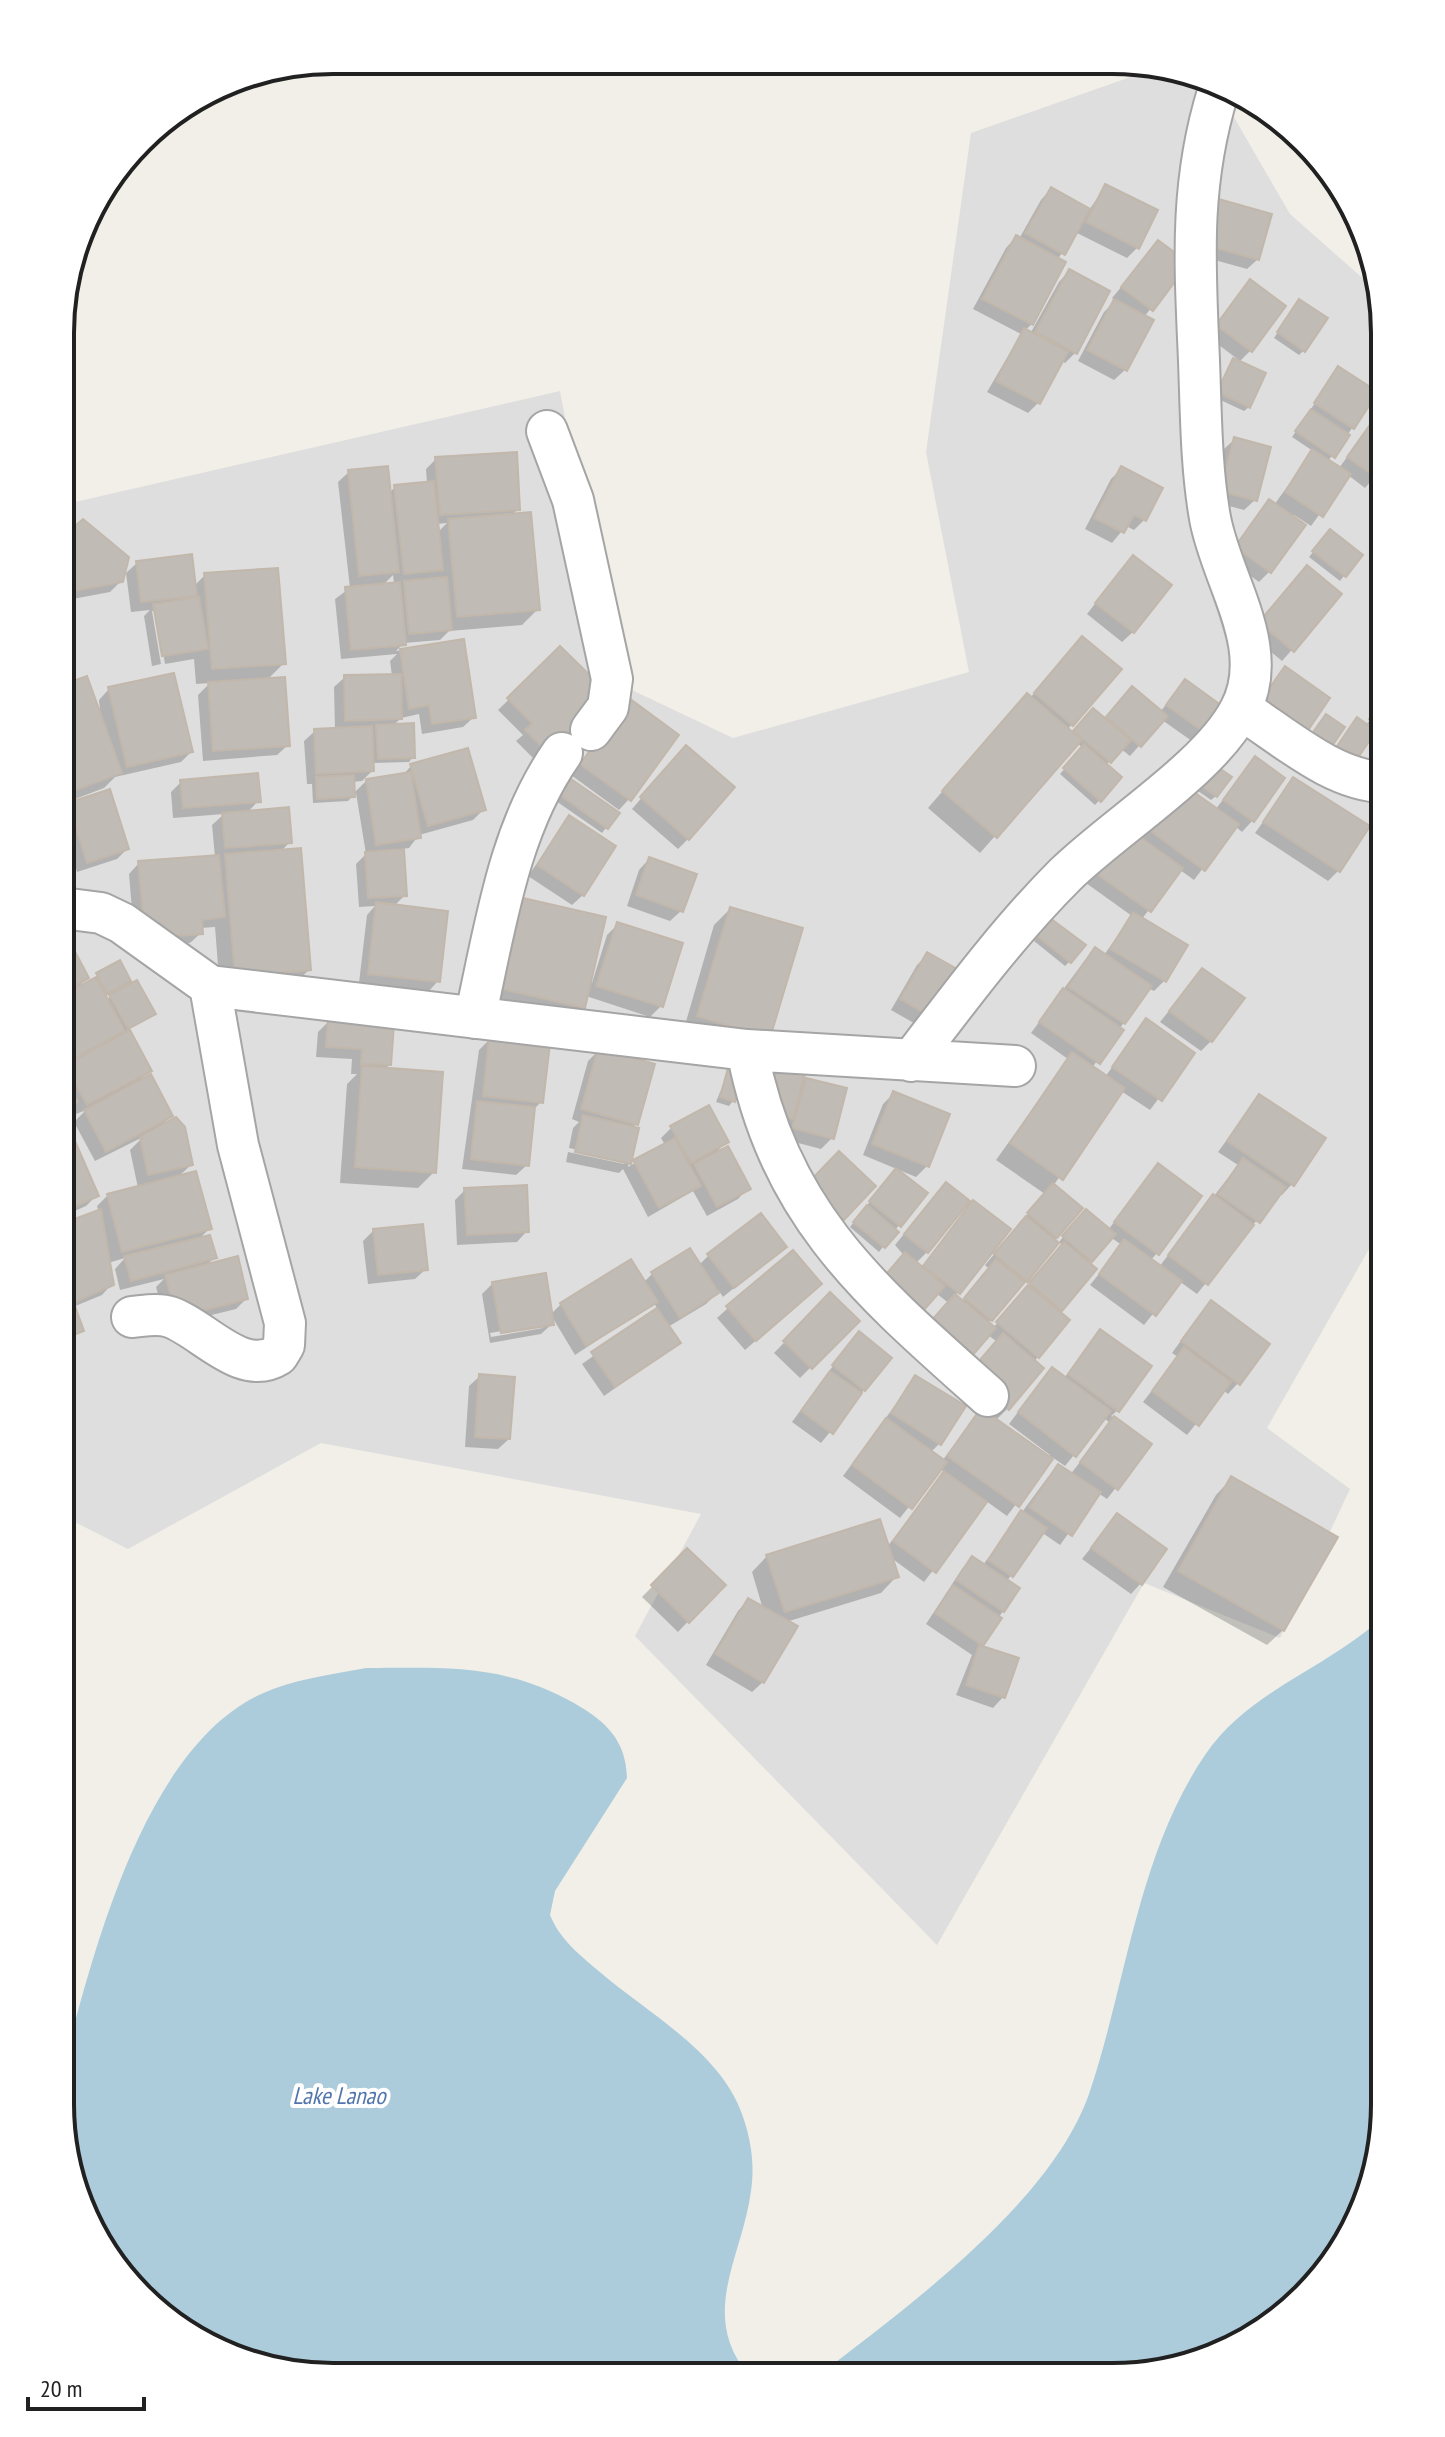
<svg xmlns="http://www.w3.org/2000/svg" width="1445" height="2437" viewBox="0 0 1445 2437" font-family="'PT Sans Narrow',sans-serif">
<rect width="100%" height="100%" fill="#f1efe8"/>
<path fill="#dfdede" d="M1159,67l61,26 70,121 86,76 9,43v888l-118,207 83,61 -70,149 -136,-55 -207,362 -302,-309 66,-122 -380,-71 -193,106 -67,-34 1,-1010 498,-114 55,291 118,56 236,-66 -43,-220 45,-319z"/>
<path fill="#acccdb" d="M1385,1615l-1,507 -14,70 -41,78 -113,86 -104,21 -294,-1c90,-70 235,-174 272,-285 37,-111 48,-237 115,-336 45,-66 123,-86 180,-140z
M366,1668c78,0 137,-5 208,35 31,18 52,36 53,75l-72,113 -5,24c10,25 31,41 51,58 48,41 119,79 141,141 9,25 13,50 9,77 -9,68 -53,123 -2,185l-451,-1 -131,-54 -86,-113 -21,-104v-61l15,-21c28,-103 79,-277 184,-327 34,-16 70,-20 107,-27z"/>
<path fill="#0003" fill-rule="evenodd" d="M1106,186l31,62 -10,10 -52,-26 -17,27 -26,65 -8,7 6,3 29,-52 10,-11 7,81 -11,11 -4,-2 -23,42 -10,10 -41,-21 34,-58 -48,-25 33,-61 10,-11 3,2 22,-39 10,-11 38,21z
M1205,211l53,48 -11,10 -54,-15z
M1158,243l28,21 -42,53 7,4 -26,49 -11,10 -36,-19 26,-49 11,-11 -3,-3z
M1250,282l1,68 -11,11 -33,-25z
M1295,306l9,44 -5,5 -25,-17z
M1233,360l16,47 -5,4 -30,-14z
M1338,369l15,58 -25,34 11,7 45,-61 1,57 -20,24 -17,-13 -37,51 -17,-11 -24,56 -11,11 -33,-24 33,-46 11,-10 4,3 39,-54 -21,-14z
M1235,439l20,61 -11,10 -34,-9 14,-52z
M436,459l82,50 -7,7 27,93 -16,16 -73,6 -9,9 -36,3 -8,8 66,-10 12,76 -11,10 -41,7 -3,-20 -18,4 -8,8 20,31 -4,5 -37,1v8l-10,10 -10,1 1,12 13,-13h-3l40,-6 8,-9 72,44 -10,10 -54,15 -10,13 -7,1 3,46 -11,11 44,75 -10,11 -69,-9 8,-68 8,-9 -16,1 -3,-43 10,-10 -10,-61 -8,8 -35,2 -1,-19h-5l-3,-43 11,-10 20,-1 -1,-43 11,-10 47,-1 -2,-15 7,-7 -56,5 -6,-60 15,-11 -12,-106 11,-10 40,21 6,-6 32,-3 -1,-15zM447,523l-10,10 -1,-9zM393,575l1,9 -11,1z
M1121,469l23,51 -10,10 -8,-4 -14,17 -27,-14 26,-50z
M83,521l38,60 -11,11 -48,9v-61z
M1326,536l34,19 -20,26 -31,-24z
M137,563l58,22 10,-10 79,88 -17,17 21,65 -11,10 -74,6 -5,-66 12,-12 -14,1 -2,-25 -29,5 -9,-53h-4l9,53 -9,2 -8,-50 6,-6 -19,2 -5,-39z
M1123,568l10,64 -11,10 -35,-28z
M1340,595l-58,66 -32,-27z
M560,649l-18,106 -6,6 -20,-20 7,-6 -25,-25z
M1072,649l47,21 -52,60 5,4 17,-19 15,5 18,-21 38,13 25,-31 42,31 -28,34 -37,-26 -32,36 -9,-7 -15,16 14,12 -25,28 -35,-31 23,-26 -6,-5 -97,110 -52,-45 84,-97 18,-13z
M86,678l15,42 -2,-20 10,-11 82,63 -10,10 -66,15 -11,11 -42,16v-117z
M1385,709v57l-18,-25 -2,-16z
M619,711l10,88 -10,11 -48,-35z
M676,758l12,81 -10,10 -46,-40z
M1255,758l28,20 -31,43 -10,11 -7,-6 -41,54 -14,-10 -39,50 44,26 -21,35 -10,10 -6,-3 -56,80 13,9 41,-56 47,32 -43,57 -29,-19 -68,95 27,22 -92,115 5,5 70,-82 -4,-4 22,-26 27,14 50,-64 -1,87 -7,8 9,6 79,-102 -20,-13 41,-56 33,88 -10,11 -3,-2 -82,101 -18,-13 -35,44 -54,-40 32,-40 -12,-8 -23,27 7,6 -36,42 -20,44 -30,52 -12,12 -37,-35 38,-43 -61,-49 -41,-48 41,-50 -9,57 -12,12 6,4 42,-55 -5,79 -3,4 7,5 27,-32 -4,-4 60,-71 -49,-34 72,-101 -37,-26 54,-73 10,-10 9,5 28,-39 -46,-33 30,-43 24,-1 31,-43 44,14z
M1201,766l15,30 -5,4 -23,-16z
M1294,779l44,92 -10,10 -73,-48z
M181,782l77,19 -11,12 43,29 -10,10 29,118 -16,15 -73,7 -5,-65 -15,1 1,5 -11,10 -37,4 -19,-13 -5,-60 10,-11 76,-6 -3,-32 12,-11 -51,4 -2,-26z
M566,786l51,28 -15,19 -46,-32z
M73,801l54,48 -10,10 -40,13 -15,-48v-12z
M569,818l14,77 -11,10 -44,-29z
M649,859l32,52 -11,10 -43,-15 12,-36z
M524,900l68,83 15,-48 11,-11 43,82 -11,11 -64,-21 -3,11 -16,16 -80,-18 21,-89z
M730,909l38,128 -85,-5 31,-107z
M1046,925l24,36 -5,5 -31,-25z
M61,952l26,26 -11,11 43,-26 9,18 -10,10 35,23 -26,16 22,41 -11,11 33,34 -11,11 31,38 -13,12 32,51 -11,11 15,19 -8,8 40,33 -10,10 -69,17 -11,-39 8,-8 -44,11 -5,-21 10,-11 -17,5 4,21 -10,11 -29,12 9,23 -21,11v-115l38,-14 -2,-6 11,-11 30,-7 -8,-38 13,-13 -48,24 -21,-39 12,-12 -10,4 -4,-8 -11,9zM116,991l-10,10 -2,-5z
M928,954l28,17 -37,55 -28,-16 26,-45z
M1202,970l9,71 -10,10 -41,-29z
M329,1021l60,44 -5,5 50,102 -16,16 -78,-5 7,-99 10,-10h-6l1,-15 -36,-2 2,-25z
M490,1039l51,63 -9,9 -5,54 -11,10 -54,-6 17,-119z
M599,1050l37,74 -4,4 4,1 -8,38 37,-22 -4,-7 10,-10 55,14 -12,13 34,33 -10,11 -31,17 -14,-25 -45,26 -25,-48 -4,4 -53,-11 2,-10 56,12v-4l-55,-12 4,-20 6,-6 -7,-3 16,-58z
M774,1066l25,22 8,-8 25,58 -11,11 -38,-10 -22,-23z
M729,1070l4,31 -4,5 -13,-4z
M893,1094l55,21 -21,51 -11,11 -53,-22 20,-51z
M61,1130l36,65 -11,11 -25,11z
M886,1181l13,44 -20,27 -29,-25z
M465,1190l62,41 -10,11 -60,3 -2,-45z
M373,1231l53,38 -11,10 -47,5 -5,-43z
M784,1247l-61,50 -4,-6 -13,13 -38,23 11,16 -75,53 -22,-32 76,-54 -4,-7 -79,52 -24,-40 1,9 -11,10 -51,9 -8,-49 11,-11 57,32 11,-11 70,-42 13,20 8,-8 47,-9 10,-10zM543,1324v4l-52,9 -1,-4z
M809,1294l-64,56 -28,-32 11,-10z
M830,1295l27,26 -57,57 -26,-25z
M1201,1313l37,70 -10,11 -5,-4 -36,45 -44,-33 35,-45 -6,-4z
M1101,1331l17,79 -7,6 39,28 -43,55 -9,-6 -38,52 -19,-13 -34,49 -4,30 -24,36 24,50 -10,11 -37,-13 16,-40 -46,-31 36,-55 10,-11 11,7 65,-88 10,-10 12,8 40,-52 -6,-5 -39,48 -13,-9 -45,59 -21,-15 -62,81 -34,-25 6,20 -15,16 -95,29 -23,60 -11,10 -46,-27 32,-54 10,-11 15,9 -11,-37 15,-16 120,-9 58,-75 -6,-3 -39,49 -57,-42 73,-99 23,67 -9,9 12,8 39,-51 67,48 2,-3 -41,-31 33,-44 10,-11 12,9z
M849,1344l15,46 -43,53 -29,-21z
M480,1376l29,63 -11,10 -33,-2 4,-61z
M1231,1479l52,151 -16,15 -104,-58 53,-92z
M1117,1515l24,68 -10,11 -49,-35z
M687,1551l36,34 -45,47 -36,-35z"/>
<path fill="#c1bbb5" stroke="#c2b7ab" stroke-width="2" d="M1105,184l53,26 -19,39 -53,-27z
M1051,187l39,22 -25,46 -40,-22z
M1215,198l57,16 -13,46 -57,-16z
M1016,235l50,27 -33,63 -51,-26z
M1158,240l31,23 -36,48 -32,-24z
M1069,269l41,22 -33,63 -42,-22z
M1250,279l36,27 -34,46 -36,-27z
M1114,299l40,21 -27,51 -40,-21z
M1299,299l29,19 -23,34 -28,-20z
M1024,328l44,24 -28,52 -44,-23z
M1233,358l33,15 -16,35 -33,-16z
M1338,366l40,26 -24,37 -40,-26z
M1384,405l1,62 -8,11 -30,-21z
M1311,409l39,26 -15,23 -40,-27z
M1234,437l37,10 -14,54 -37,-10z
M1312,449l39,25 -28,43 -38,-25z
M517,452l3,58 -80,5 -5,-58z
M388,466l11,106 -40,4 -11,-106z
M1121,466l42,22 -17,33 -12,-6 -10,18 -30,-15z
M434,481l9,89 -39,4 -10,-89z
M1269,499l37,26 -35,48 -36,-26z
M531,512l9,98 -83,7 -9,-98z
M83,519l46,38 -6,25 -61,11v-56z
M1330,529l33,26 -17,22 -34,-26z
M192,554l5,42 -56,6 -5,-41z
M1133,555l39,30 -38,48 -39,-30z
M1307,565l35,29 -48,58 -35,-30z
M278,568l8,96 -74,5 -8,-96z
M447,577l5,53 -43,4 -5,-53z
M400,582l6,63 -55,5 -6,-63z
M199,597l9,52 -46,7 -9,-52z
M1082,636l40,33 -49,57 -39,-33z
M464,639l12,79 -44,6 -3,-19 -20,4 -9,-60z
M560,646l48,47 -21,53 -20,13 -20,-7 -22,-22 7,-7 -25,-25z
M1285,666l45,32 -28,41 -46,-32z
M174,673l19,79 -66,15 -19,-80z
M401,674l1,45 -57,2 -1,-46z
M87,676l35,97 -60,22v-110z
M285,677l5,69 -77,5 -5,-69z
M1185,679l44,32 -18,26 -45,-32z
M1132,686l36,30 -27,31 -35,-30z
M1027,693l55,47 -85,98 -55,-47z
M629,698l50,37 -48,66 -51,-37z
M1385,707v35l-16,-23z
M1093,708l38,32 -20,23 -38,-32z
M1326,714l19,13 -19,28 -20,-13z
M1357,717l19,14 -27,40 -20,-13z
M414,723l1,35 -37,1 -2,-34z
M372,726l2,45 -58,3 -2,-45z
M1084,744l38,33 -21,25 -38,-34z
M686,745l49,42 -46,53 -49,-43z
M468,748l18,62 -58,16 -18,-62z
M1255,756l30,22 -31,44 -31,-22z
M1206,759l26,18 -15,20 -26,-18z
M411,772l10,66 -45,7 -10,-66z
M258,773l3,29 -78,6 -3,-28z
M354,775l1,22 -38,2 -1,-22z
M1293,777l77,49 -30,46 -77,-50z
M571,779l49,34 -12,16 -48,-34z
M1181,783l58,41 -34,47 -57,-42z
M110,789l19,60 -42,14 -19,-60z
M289,807l3,36 -67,5 -3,-35z
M569,815l47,31 -32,50 -47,-31z
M1126,827l57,41 -32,44 -57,-40z
M301,848l10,122 -76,7 -10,-123z
M404,849l3,47 -39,2 -3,-46z
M219,855l6,62 -23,3 1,14 -40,3 -1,-14 -18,1 -6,-63z
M649,857l48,17 -14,38 -47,-17z
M523,898l83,19 -21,91 -83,-19z
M376,902l72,9 -8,71 -72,-8z
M730,907l73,21 -33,110 -73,-22z
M1133,912l55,33 -22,37 -56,-33z
M1050,918l36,27 -15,18 -34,-27z
M617,922l66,21 -20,64 -67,-21z
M71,944l18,34 -28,15v-43z
M1095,947l57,39 -27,38 -57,-37z
M927,952l32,18 -28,47 -31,-18z
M120,960l11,21 -24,13 -11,-21z
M1202,968l43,30 -33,44 -43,-31z
M96,977l29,54 -63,34 -1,-69z
M137,980l19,34 -28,15 -19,-34z
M1063,988l61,42 -24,34 -61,-42z
M1146,1018l49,35 -33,48 -50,-34z
M328,1019l66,5 -3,41 -30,-1 1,-15 -36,-2z
M130,1030l22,41 -65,34 -22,-40z
M489,1037l61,7 -7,59 -60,-7z
M598,1048l57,16 -17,61 -57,-16z
M1072,1052l53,36 -62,92 -53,-37z
M778,1059l29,7 -14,53 -29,-7z
M362,1066l81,6 -7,101 -81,-6z
M728,1068l15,4 -8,30 -15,-5z
M61,1073l17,29 -17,10z
M151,1074l22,42 -67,36 -22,-42z
M806,1078l41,10 -13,51 -42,-11z
M893,1091l57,23 -21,53 -57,-23z
M1259,1094l67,44 -32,48 -67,-45z
M477,1101l58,6 -6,59 -58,-7z
M709,1105l20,37 -38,21 -21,-37z
M583,1115l56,13 -8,36 -56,-12z
M176,1117l9,10 8,38 -45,10 -8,-38z
M68,1125l31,71 -38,16v-84z
M675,1138l26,48 -42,22 -26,-48z
M728,1146l23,43 -34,18 -23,-43z
M839,1151l37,35 -33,35 -37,-36z
M1243,1158l43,29 -26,36 -42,-29z
M1158,1163l44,33 -43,59 -45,-33z
M896,1168l32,25 -27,34 -32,-26z
M196,1171l16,58 -90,23 -15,-58z
M946,1182l24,19 -42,52 -24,-19z
M1053,1183l30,25 -26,30 -30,-25z
M527,1185l2,47 -62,3 -3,-47z
M1213,1194l41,31 -46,60 -40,-30z
M973,1200l38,29 -51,65 -37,-28z
M867,1205l32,27 -14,16 -32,-26z
M101,1209l13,76 -53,23v-84z
M1086,1209l30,25 -24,28 -30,-26z
M761,1213l26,34 -53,41 -27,-34z
M1026,1216l33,27 -32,39 -33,-28z
M423,1224l5,46 -50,5 -5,-46z
M210,1235l7,23 -86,23 -7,-25z
M1124,1239l58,42 -26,35 -57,-42z
M1064,1242l33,27 -35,42 -33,-28z
M690,1248l29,45 -39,25 -29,-46z
M793,1250l29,34 -66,57 -30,-35z
M905,1252l40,34 -30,34 -39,-34z
M238,1256l10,43 -71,18 -12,-42z
M631,1259l27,43 -72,44 -26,-43z
M996,1259l29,23 -33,39 -28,-23z
M546,1273l8,52 -53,8 -9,-51z
M1028,1285l42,35 -31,38 -43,-36z
M830,1292l30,29 -48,48 -29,-28z
M955,1294l41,34 -31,36 -41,-35z
M1211,1300l59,44 -30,41 -59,-44z
M75,1306l9,25 -23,9v-28z
M657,1308l24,35 -66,44 -24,-35z
M1100,1329l52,37 -33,46 -51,-38z
M859,1331l33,27 -27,33 -33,-26z
M1003,1333l41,35 -35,42 -41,-36z
M1184,1347l47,35 -32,44 -47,-35z
M1052,1367l59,44 -35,46 -58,-45z
M830,1371l32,22 -29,41 -32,-23z
M479,1374l36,3 -5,62 -35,-2z
M915,1375l51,31 -25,39 -50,-32z
M981,1408l72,51 -34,48 -72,-51z
M1114,1416l38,28 -34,46 -38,-28z
M886,1418l61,44 -35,47 -60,-44z
M1058,1464l43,28 -29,44 -43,-29z
M944,1471l43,31 -51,71 -43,-32z
M1231,1476l107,61 -54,94 -106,-60z
M1021,1510l26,18 -34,49 -25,-17z
M1117,1513l50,36 -25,36 -51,-37z
M880,1519l19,58 -114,35 -19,-57z
M687,1548l39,37 -37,38 -38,-38z
M972,1556l48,32 -16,24 -48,-32z
M953,1585l49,33 -19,28 -48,-33z
M748,1598l50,28 -34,57 -49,-29z
M979,1645l40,13 -14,40 -39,-13z"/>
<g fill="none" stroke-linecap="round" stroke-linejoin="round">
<g stroke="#a5a5a5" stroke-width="44">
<path id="minor" d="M547,431l26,69 39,179 -4,28 -17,23
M1241,709c41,26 93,73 144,73
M62,908l39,5 21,10 88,63 537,64 268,16
M475,1018c20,-89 33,-188 87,-265
M747,1050c32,165 122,240 241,346
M911,1061c49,-64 97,-129 154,-186 49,-48 145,-107 175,-165 33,-62 -19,-130 -30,-192 -9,-51 -9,-105 -11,-157 -4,-96 -10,-175 19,-269
M132,1317c12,-1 26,-4 38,0 33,11 71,61 108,38l6,-10 1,-22 -47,-178 -28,-159"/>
</g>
<use href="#minor" stroke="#fff" stroke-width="40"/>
</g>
<g text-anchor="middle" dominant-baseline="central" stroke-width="8" stroke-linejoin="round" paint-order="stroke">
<g font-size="24" font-style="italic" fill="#5276ac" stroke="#fff">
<text x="339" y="2095">Lake Lanao</text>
</g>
</g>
<path d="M0 0H1445V2437H0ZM333 74H1112A259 259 0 0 1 1371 333V2104A259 259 0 0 1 1112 2363H333A259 259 0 0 1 74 2104V333A259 259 0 0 1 333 74Z" fill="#fff" fill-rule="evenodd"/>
<path fill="none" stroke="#212121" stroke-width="4" d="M333 74H1112A259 259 0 0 1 1371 333V2104A259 259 0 0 1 1112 2363H333A259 259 0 0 1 74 2104V333A259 259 0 0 1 333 74Z"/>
<path d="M28 2397v12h116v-12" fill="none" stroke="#212121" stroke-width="4"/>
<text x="40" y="2397" font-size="24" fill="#212121" stroke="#ffffff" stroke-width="6" paint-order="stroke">20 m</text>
</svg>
